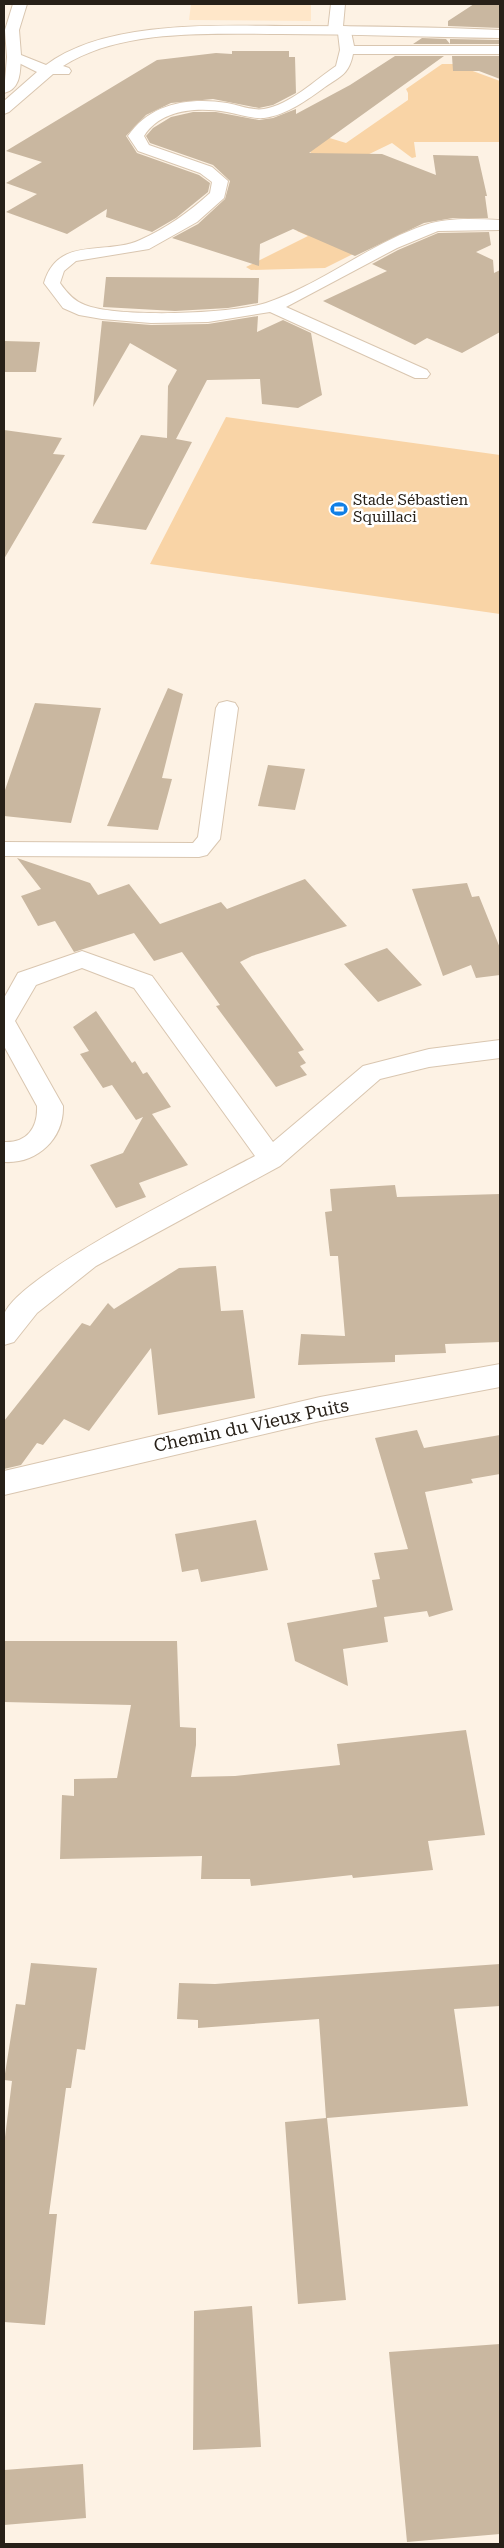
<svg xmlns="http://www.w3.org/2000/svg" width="504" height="2548" viewBox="0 0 504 2548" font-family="'Roboto Serif',serif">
<rect width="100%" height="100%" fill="#fdf2e4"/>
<path fill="#ffe7c9" d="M191,4h120v17l-122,-1z"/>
<path fill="#f9d4a6" d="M442,64h29l-1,6 30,11v61h-86l2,15 -4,1 -20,-15 -64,31 39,73 -42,21 -74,2 -5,-3 62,-31 -11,-5 18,-11 -5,-76 13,-8 23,7 62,-43v-7l-2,-4z
M226,417l274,38v159l-350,-50z"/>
<path fill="#c9b7a0" d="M474,4h26v24l-52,-2v-5z
M422,38l24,1 4,5h-37z
M450,39l50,1v4h-50z
M232,51h57v6h6l1,36 -23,12 -14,3 -46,-9 -42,4 -25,12 -20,21 11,17 62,22 11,8 -2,9 -32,26 -24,14 -46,-15 1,-8 -40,25 -61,-22 31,-18 -31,-11 36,-21 -36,-11 151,-91 59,-7 16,1z
M395,56h49l-135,97 73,1 54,21 -3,-20 45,1 9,40h-2l3,22h-35l-29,5 -69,33 -62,-27 -33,15 -1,22 -87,-28 26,-14 27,-25 5,-18 -17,-16 -63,-22 -4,-7 7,-8 18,-11 22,-5h23l43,8 14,-2 23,-9v5l54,-29z
M452,56h48v23l-21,-8h-26z
M489,232l2,13 -15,7 17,8 1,13 6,-3v62l-38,21 -35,-15 -12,7 -92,-44 64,-30 -15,-7 26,-14 40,-17z
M106,277l153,1 -1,25 -30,5 -53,3 -72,-4z
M258,316l-1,16 26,-12 28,13 11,62 -24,13 -36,-4 -2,-25 -53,1 -31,59 16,3 -46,88 -54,-7 49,-88 26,3 1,-52 9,-16 -47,-27 -37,64 9,-86 49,4 57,-1z
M4,341l36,1 -4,30h-32z
M4,430l58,8 -9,16 12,1 -61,104z
M168,688l15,6 -21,84 10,1 -14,51 -51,-4z
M35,703l66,5 -30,115 -67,-7v-23z
M268,765l37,4 -10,41 -37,-4z
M17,858l73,25 8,12 31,-11 31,40 61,-22 6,7 78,-30 42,47 -95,30 -12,6 64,88 -6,2 8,11 -6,3 7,9 -31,12 -60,-81 4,-1 -38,-53 -28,9 -20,-28 -60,19 -19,-31 -17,5 -17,-30 20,-7z
M467,883l5,14 7,-1 21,52v27l-24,3 -5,-13 -28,11 -31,-87z
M387,948l35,37 -44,17 -34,-38z
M96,1011l36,52 3,-2 8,13 4,-2 24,35 -19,7 36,51 -49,18 7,14 -30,11 -26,-43 33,-12 20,-36 -7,3 -24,-35 -9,3 -23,-34 9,-3 -16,-24z
M395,1185l2,12 103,-3v148l-55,2 1,9 -51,2v7l-97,3 3,-31 44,2 -7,-80h-8l-5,-44 7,-1 -2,-22z
M216,1266l5,45 22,-1 12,88 -97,17 -7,-67 -62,83 -25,-12 -21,26 -6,-2 -16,22 -17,4v-48l78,-98 8,3 18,-23 6,6 65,-41z
M417,1430l7,18 76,-13v39l-29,5 2,4 -48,9 28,118 -24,7 -2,-6 -43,6 4,25 -45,7 5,37 -53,-25 -8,-38 90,-16 -5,-27 8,-1 -6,-26 34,-4 -33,-111z
M256,1520l12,50 -67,12 -3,-13 -16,3 -7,-38z
M4,1641h173l3,86 16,1v17l-5,32 44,-1 105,-11 -3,-21 129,-14 19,105 -57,6 5,29 -80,8 -1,-3 -101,11 -1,-7h-49l1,-23 -142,3 2,-64 12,1v-17l43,-1 14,-73 -127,-3z
M31,1963l66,5 -12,82 -8,-1 -6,39h-5l-17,126h8l-12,111 -41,-3v-177l8,-64 -8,-1 12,-76 9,1z
M500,1964v42l-46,3 14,97 -141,12 19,182 -48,4 -13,-182 41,-4 -7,-99 -121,9v-8l-21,-1 2,-36 36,1z
M252,2306l9,141 -68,3 1,-139z
M500,2344v190l-93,8 -18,-190z
M83,2464l3,54 -82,7v-55z"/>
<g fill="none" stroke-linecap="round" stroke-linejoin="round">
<g stroke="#d9c6b0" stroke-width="2">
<path id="street" d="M331,4h14l-2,22 7,1 4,19h146v8h-147c-4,20 -12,22 -28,33 -18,13 -38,28 -61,31 -13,1 -25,-4 -37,-6 -29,-5 -66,-3 -83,24l5,9 63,22 16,14 -4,17 -27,24 -48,27 -73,12 -12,10 -4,12c7,10 14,18 25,22 33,13 147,9 181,-2 56,-19 103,-59 159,-78 24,-8 50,-6 75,-5v10l-62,1 -41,17 -111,59 141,63 3,4 -3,4h-12l-145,-66 -62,10 -57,1 -49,-4 -23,-4 -16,-7 -19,-25c14,-48 61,-27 96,-43 27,-12 49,-28 70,-47l2,-11 -12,-9 -62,-22 -10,-15c22,-33 62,-39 99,-33 12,2 25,8 37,6 26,-4 51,-29 72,-43l4,-16 -2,-17h-8l-2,-3z
M14,53l7,4c-1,15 0,32 -17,36l3,-36z
M227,701l8,2 3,5 -18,131 -13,16 -8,2 -195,-1v-14l189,1 5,-6 18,-129 3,-5z
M82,951l70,25 121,166 90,-76 66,-17 71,-9v18l-71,9 -49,12 -100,87 -184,100 -59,47 -23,29 -10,3c-1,-8 -3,-22 0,-30 11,-39 208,-136 251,-159l-121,-168 -52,-20 -46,17 -21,36 48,85c1,33 -26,58 -59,56v-20c23,1 34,-14 33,-36l-33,-60v-48l14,-25z
M500,1364v23l-180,34 -316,74v-24l316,-74z"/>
</g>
<g stroke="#d9c6b0" stroke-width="2">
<path id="secondary" d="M13,4h14l-8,26 2,25 25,10c62,-46 175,-39 249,-39 68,0 136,1 205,4v8c-73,-1 -146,-4 -219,-4 -68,0 -159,-6 -218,32l6,2 2,3 -2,3h-16l-44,38 -5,2v-13l33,-29 -30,-15 -2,-27z"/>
</g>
<use href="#street" fill="#fff" fill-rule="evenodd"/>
<use href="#secondary" fill="#fff" fill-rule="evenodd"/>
</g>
<defs>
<g id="stadium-bare" transform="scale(1.35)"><path d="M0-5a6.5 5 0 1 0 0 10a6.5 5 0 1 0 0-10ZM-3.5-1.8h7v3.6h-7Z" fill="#107fe6" stroke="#fff" stroke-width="2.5" paint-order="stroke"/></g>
</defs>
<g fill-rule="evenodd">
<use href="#stadium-bare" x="339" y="509"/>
</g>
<g text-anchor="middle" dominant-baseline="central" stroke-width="5" stroke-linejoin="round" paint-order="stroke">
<g font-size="15" fill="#272018" stroke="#fff" text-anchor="start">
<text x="353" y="500">Stade Sébastien<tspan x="353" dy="17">Squillaci</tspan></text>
</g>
<g font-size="18" fill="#272018" stroke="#fff">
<text transform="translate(251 1425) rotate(-12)">Chemin du Vieux Puits</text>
</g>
</g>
<rect width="504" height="2548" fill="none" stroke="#272018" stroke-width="10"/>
</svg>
